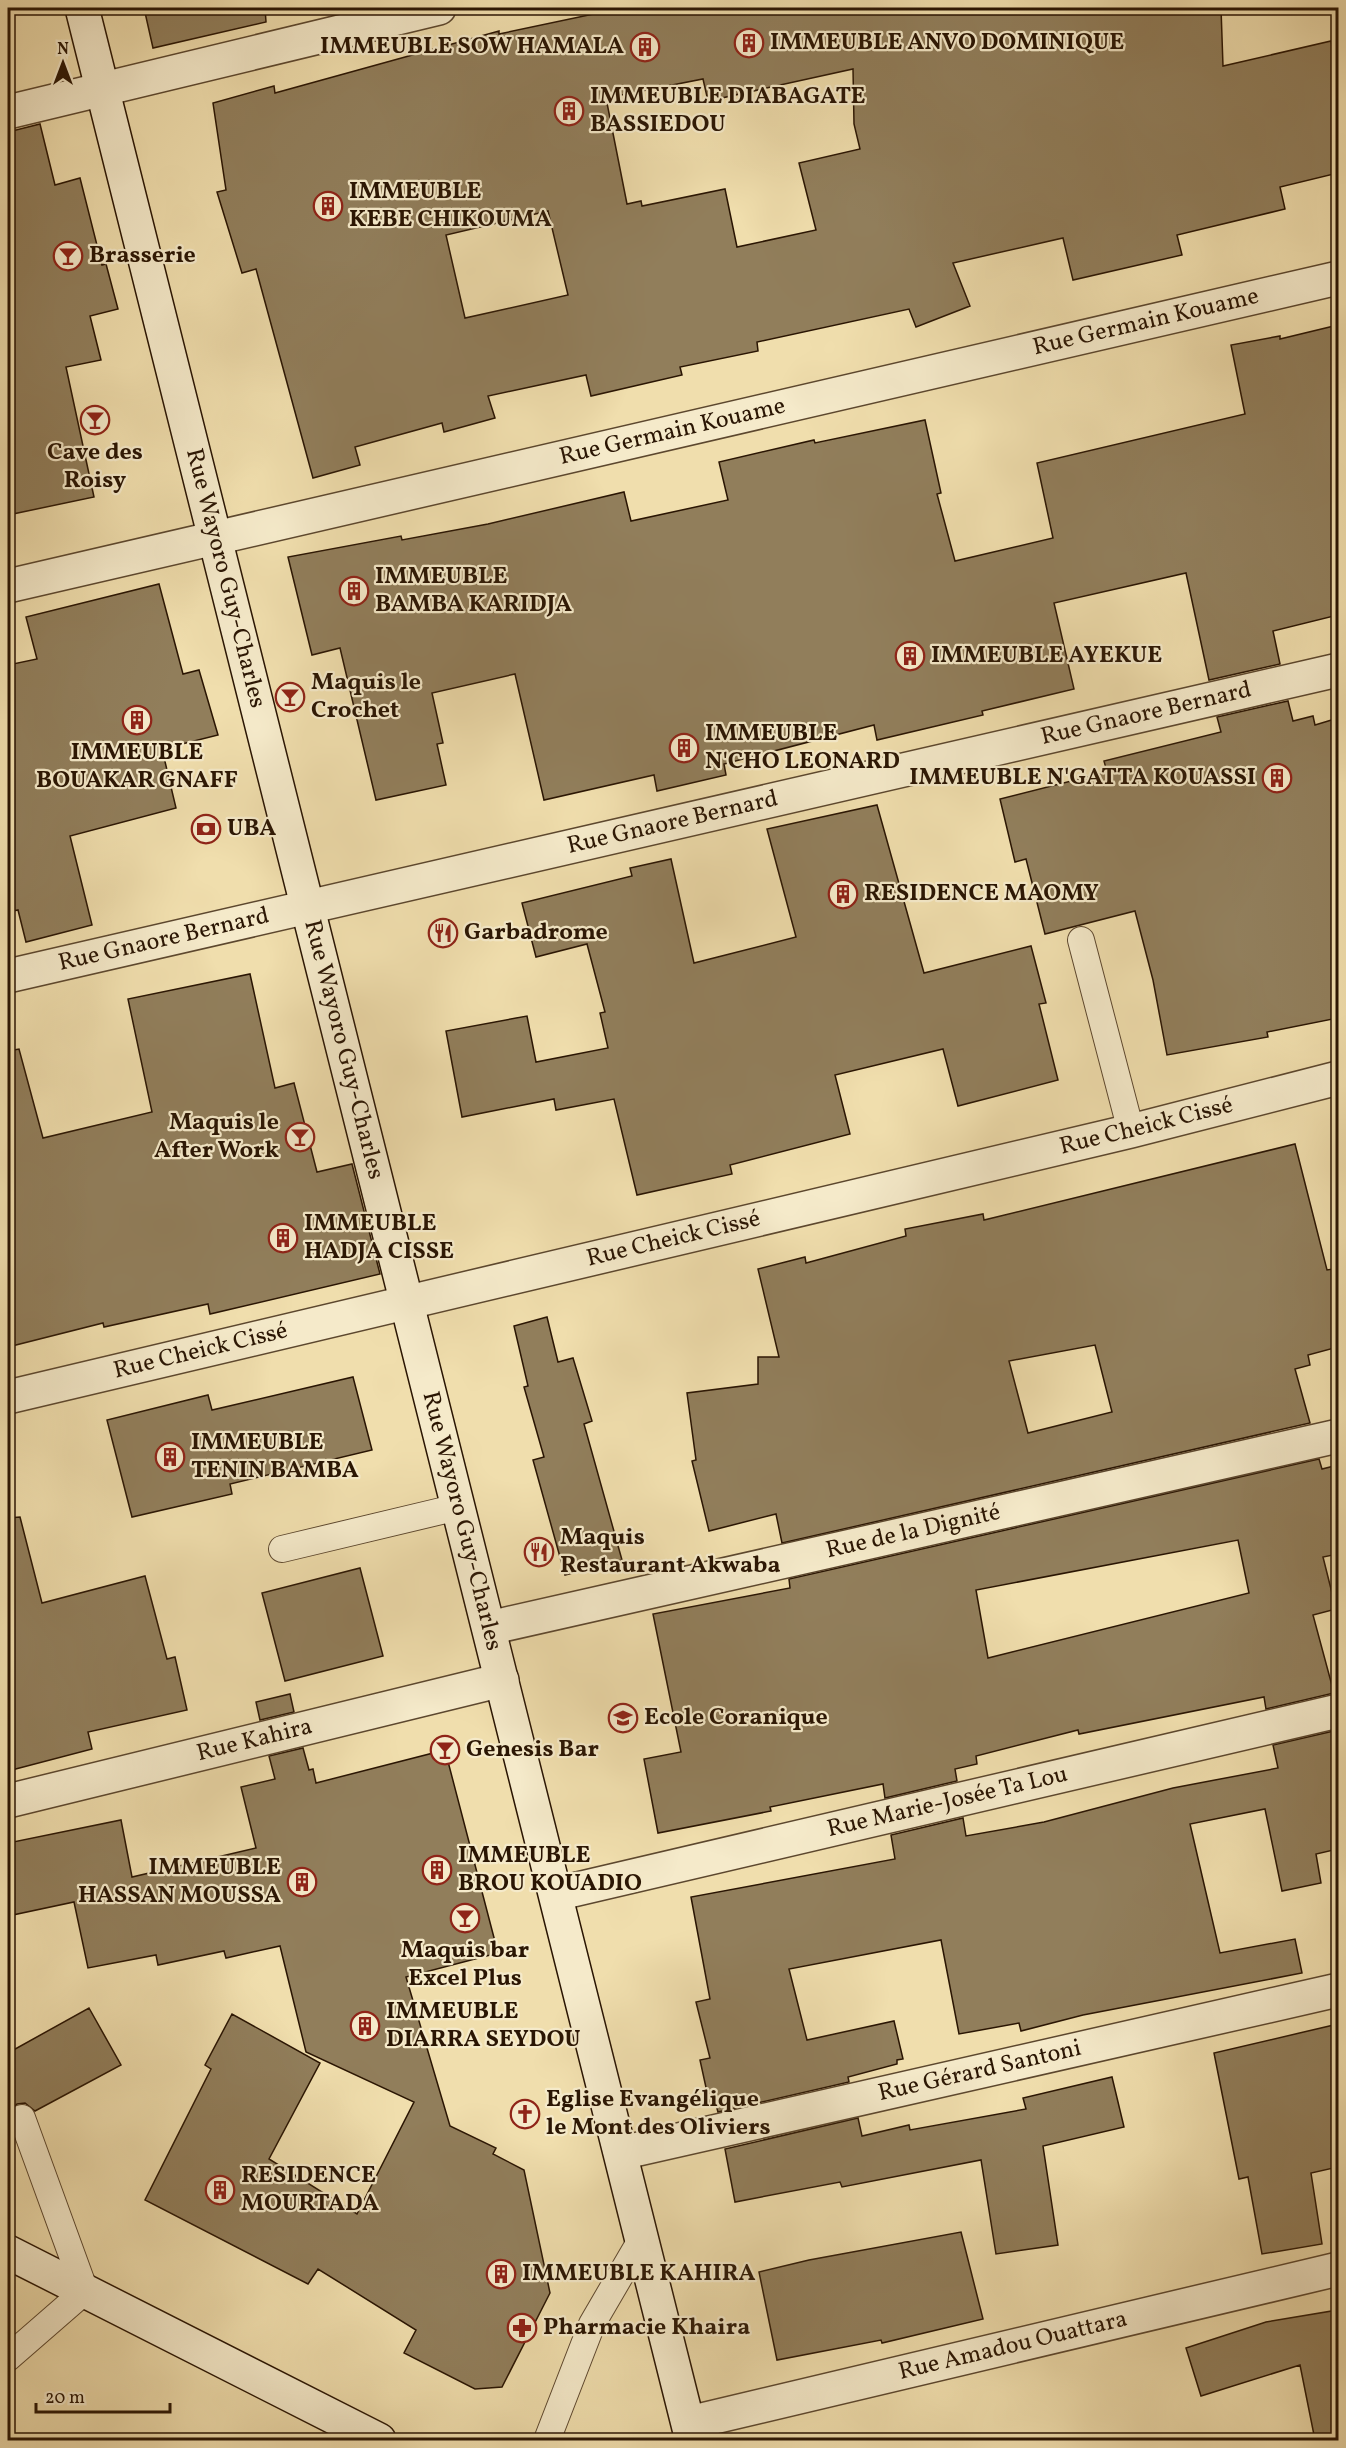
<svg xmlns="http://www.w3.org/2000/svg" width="1346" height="2448" viewBox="0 0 1346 2448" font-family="Vollkorn,serif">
<rect width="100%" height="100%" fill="#f0dead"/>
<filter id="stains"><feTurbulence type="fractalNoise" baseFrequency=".00333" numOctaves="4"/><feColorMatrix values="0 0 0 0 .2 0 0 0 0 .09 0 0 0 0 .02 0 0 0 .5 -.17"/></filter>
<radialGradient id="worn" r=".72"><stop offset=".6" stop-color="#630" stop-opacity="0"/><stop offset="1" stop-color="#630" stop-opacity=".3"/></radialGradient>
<path fill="#917e5b" stroke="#2a1503" stroke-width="1.5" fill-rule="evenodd" d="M144,8h121l1,14 -113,26z
M622,8h599l2,58 108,-25 7,32v100l-58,14 5,22 -108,26 5,20 -109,25 -10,-42 -110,25 17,43 -54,21 -7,-18 -152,33 1,9 -78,16 2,8 -91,21 -5,-21 -98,21 7,22 -51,14 -2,-9 -87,24 5,18 -47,13 -57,-209 -14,4 -25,-81 9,-2 -13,-87 61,-17 1,7 224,-62v3zM853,69l1,55 6,25 -61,14 17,67 -79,17 -12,-58 -83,17 -1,-5 -14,3 -21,-106 97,-19 5,22zM548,211l20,84 -103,23 -19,-83z
M40,124l15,61 25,-7 22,87 4,-1 12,45 -28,7 11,44 -35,7 28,130 -86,18v-383z
M1338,325v290l-65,16 7,33 -71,16 -23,-107 -132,30 20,86 -92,22 1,4 -106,25 -3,-15 -150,39 2,11 -69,16 -3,-16 -110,25 -29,-126 -83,19 11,50 -6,1 9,41 -70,15 -36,-152 -28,7 -24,-98 113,-21 1,4 86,-16 136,-32 7,29 97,-21 -9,-38 95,-22 1,3 110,-23 16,73 -4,1 18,67 98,-23 -16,-75 208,-49 -14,-69 49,-9v3z
M159,584l24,90 16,-4 19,65 -56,14 14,59 -106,28 22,89 -66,17 -8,-32 -10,2v-247l29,-6 -11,-42z
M1288,701l5,20 20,-5 2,9 23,-7v300l-71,14 1,5 -101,18 -14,-75 -18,-69 -90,23 -19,-75 -11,3 -15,-63 107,-27 -3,-11 117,-29 -4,-15z
M877,805l47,168 107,-27 15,57 -7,1 19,76 -100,26 -15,-57 -108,26 15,59 -120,31 2,9 -95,21 -23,-96 -58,11 -2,-11 -92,18 -16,-86 81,-15 9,46 72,-14 -8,-35 5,-1 -18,-68 -51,13 -14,-54 110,-27 -2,-8 41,-9 23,104 102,-26 -29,-108z
M250,974l25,114 19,-5 23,89 35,-8 28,110 -170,40 -2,-10 -104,23 -1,-4 -95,24v-296l11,-2 24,89 109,-26 -24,-113z
M1295,1144l32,126 6,-1 5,22v56l-30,8 2,10 -15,4 15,54 -528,120 -6,-29 -67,17 -17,-70 4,-1 -9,-67 71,-9v-27h21l-21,-88 47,-12 1,6 100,-27 -1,-7 78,-15 1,6zM1095,1345l17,67 -84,21 -19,-72z
M547,1317l11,45 15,-4 19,63 -8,3 38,136 -57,15 -32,-115 11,-3 -20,-70 4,-1 -14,-60z
M353,1377l19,73 -142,34 2,10 -100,23 -25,-97 101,-25 4,15z
M1319,1459l3,10 16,-4v89l-15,3 13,52 -23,6 21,78 -68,16 -2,-12 -185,37 -1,-4 -102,26 1,8 -22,5 2,12 -72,17 -2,-14 -113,23 1,4 -113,22 -14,-74 37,-7 -28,-138 137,-26 -1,-9zM1238,1540l11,53 -261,65 -12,-68z
M20,1517l22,86 103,-27 22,83 8,-2 12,53 -99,22 4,17 -84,22v-253z
M360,1568l23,88 -98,25 -23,-88z
M290,1694l4,18 -34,8 -4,-18z
M1338,1730v119l-22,5 5,29 -39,8 -17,-82 -75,15 30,129 75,-14 7,34 -219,42 -62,16 -2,-8 -60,11 -18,-94 -152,29 18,71 87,-19 9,38 -6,1v4l-49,13 1,5 -131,30 -2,-7 -6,1 -10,-46 10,-2 -14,-56 14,-3 -19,-102 204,-38 -4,-24 72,-17 3,18 78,-14 129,-34 105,-20 -5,-23z
M303,1748l6,22 4,-1 3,14 129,-33 53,203 -92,24 44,149 46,22 -3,6 31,16 26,123 -48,94 -27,2 -71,-36 12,-23 -98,-61 -10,15 -163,-84 66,-131 -6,-4 27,-51 88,49 -51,96 88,55 57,-112 -108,-50 -26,-106 -54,12 -2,-7 -66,14 -2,-10 -68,13 -14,-66 -66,14v-73l113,-23 11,57 124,-29 -15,-61 34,-8 -6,-23z
M89,2008l32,57 -86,46 -10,-8 -8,1 -9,11v-62z
M1338,2024v143l-27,6 11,71 -60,10 -14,-77 -9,2 -25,-126z
M1112,2077l12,50 -81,19 15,99 -62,9 -15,-94 -139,27 -2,-5 -105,20 -10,-53 133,-31 4,18 47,-11 1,5 116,-21 -3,-11z
M961,2232l22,87 -101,24 -1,-3 -104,20 -18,-88 50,-12z
M1338,2310v130h-23l-15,-75 -99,31 -15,-48 80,-26z"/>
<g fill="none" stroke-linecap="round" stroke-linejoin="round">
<g stroke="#5c472e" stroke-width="28">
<path id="lane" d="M1081,940l50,191
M282,1549l176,-42
M8,2358l77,-67 -63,-173
M547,2440l45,-116 49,-84"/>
</g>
<g stroke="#5c472e" stroke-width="36">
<g id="street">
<path d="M8,112l431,-104"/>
<path id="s1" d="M8,586l1330,-308"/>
<path id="s2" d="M8,976l1330,-306"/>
<path id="s3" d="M8,1397l1123,-266 207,-53"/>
<path id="s4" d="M489,1628l849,-192"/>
<path id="s5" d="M8,1801l494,-121"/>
<path id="s6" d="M556,1894l782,-183"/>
<path id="s7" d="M621,2153l717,-163"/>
<path id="s8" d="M689,2423l649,-154"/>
</g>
</g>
<g stroke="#2a1503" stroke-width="36">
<g id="secondary">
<path id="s9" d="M82,8l610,2432"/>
<path d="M8,2252l371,188"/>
</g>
</g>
<use href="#lane" stroke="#f5eaca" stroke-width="26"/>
<use href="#street" stroke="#f5eaca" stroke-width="33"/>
<use href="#secondary" stroke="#f5eaca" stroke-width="33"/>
</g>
<defs>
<g id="building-ring" transform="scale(1.5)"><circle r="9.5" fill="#f5eaca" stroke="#8f2418" stroke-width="1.5"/><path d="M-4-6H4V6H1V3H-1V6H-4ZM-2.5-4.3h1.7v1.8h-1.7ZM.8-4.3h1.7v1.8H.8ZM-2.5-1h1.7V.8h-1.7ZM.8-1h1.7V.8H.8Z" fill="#8f2418"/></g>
<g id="bar-ring" transform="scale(1.5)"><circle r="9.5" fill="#f5eaca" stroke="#8f2418" stroke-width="1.5"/><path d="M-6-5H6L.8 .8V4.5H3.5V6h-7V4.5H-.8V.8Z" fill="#8f2418"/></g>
<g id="bank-ring" transform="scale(1.5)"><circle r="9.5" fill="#f5eaca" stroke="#8f2418" stroke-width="1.5"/><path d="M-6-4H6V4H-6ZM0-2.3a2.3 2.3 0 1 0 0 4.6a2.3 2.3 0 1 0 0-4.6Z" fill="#8f2418"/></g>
<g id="restaurant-ring" transform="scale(1.5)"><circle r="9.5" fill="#f5eaca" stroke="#8f2418" stroke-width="1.5"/><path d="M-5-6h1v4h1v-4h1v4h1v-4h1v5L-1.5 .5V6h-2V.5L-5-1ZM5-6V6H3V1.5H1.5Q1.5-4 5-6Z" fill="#8f2418"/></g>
<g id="school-ring" transform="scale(1.5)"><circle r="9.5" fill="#f5eaca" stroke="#8f2418" stroke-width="1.5"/><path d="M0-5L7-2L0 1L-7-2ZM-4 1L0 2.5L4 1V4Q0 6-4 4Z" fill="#8f2418"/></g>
<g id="church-ring" transform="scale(1.5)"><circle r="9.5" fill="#f5eaca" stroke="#8f2418" stroke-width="1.5"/><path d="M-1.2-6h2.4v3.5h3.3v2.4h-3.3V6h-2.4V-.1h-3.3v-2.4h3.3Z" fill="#8f2418"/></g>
<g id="pharmacy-ring" transform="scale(1.5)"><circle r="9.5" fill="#f5eaca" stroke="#8f2418" stroke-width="1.5"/><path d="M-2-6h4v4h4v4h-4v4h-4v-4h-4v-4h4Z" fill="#8f2418"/></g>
</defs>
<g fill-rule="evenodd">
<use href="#building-ring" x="749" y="43"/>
<use href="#building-ring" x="645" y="47"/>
<use href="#building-ring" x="569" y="111"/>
<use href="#building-ring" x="328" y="206"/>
<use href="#bar-ring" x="68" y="256"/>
<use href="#bar-ring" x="95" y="420"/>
<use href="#building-ring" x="354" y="591"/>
<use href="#building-ring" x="910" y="656"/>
<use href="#bar-ring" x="290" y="697"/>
<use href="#building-ring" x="137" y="720"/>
<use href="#building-ring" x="684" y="748"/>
<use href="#building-ring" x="1277" y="778"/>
<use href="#bank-ring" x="206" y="829"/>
<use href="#building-ring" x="843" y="894"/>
<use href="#restaurant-ring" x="443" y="933"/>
<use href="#bar-ring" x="300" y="1137"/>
<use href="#building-ring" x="283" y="1238"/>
<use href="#building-ring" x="170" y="1457"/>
<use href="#restaurant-ring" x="539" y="1552"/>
<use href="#school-ring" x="623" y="1718"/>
<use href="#bar-ring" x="445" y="1750"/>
<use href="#building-ring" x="437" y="1870"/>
<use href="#building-ring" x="302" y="1882"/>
<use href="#bar-ring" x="465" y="1918"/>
<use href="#building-ring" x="365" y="2026"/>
<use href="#church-ring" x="525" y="2114"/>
<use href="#building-ring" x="220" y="2190"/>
<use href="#building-ring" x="501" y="2274"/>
<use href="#pharmacy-ring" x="522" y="2328"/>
</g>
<g text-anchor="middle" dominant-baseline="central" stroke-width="4.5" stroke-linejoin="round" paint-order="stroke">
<g font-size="24" font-weight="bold" fill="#2a1503" stroke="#f5eaca" text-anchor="start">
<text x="770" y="43">IMMEUBLE ANVO DOMINIQUE</text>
<text x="624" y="47" text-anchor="end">IMMEUBLE SOW HAMALA</text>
<text x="590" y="97">IMMEUBLE DIABAGATE<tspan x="590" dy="28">BASSIEDOU</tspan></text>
<text x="349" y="192">IMMEUBLE<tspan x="349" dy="28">KEBE CHIKOUMA</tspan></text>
<text x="89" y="256">Brasserie</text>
<text x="95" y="453" text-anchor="middle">Cave des<tspan x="95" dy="28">Roisy</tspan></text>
<text x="375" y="577">IMMEUBLE<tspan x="375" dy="28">BAMBA KARIDJA</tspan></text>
<text x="931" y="656">IMMEUBLE AYEKUE</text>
<text x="311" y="683">Maquis le<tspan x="311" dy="28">Crochet</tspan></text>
<text x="705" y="734">IMMEUBLE<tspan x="705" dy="28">N'CHO LEONARD</tspan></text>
<text x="137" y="753" text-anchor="middle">IMMEUBLE<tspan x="137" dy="28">BOUAKAR GNAFF</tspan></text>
<text x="1256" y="778" text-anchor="end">IMMEUBLE N'GATTA KOUASSI</text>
<text x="227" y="829">UBA</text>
<text x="864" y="894">RESIDENCE MAOMY</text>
<text x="464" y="933">Garbadrome</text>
<text x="279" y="1123" text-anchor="end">Maquis le<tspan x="279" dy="28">After Work</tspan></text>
<text x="304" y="1224">IMMEUBLE<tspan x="304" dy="28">HADJA CISSE</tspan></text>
<text x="191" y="1443">IMMEUBLE<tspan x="191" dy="28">TENIN BAMBA</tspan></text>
<text x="560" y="1538">Maquis<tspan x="560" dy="28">Restaurant Akwaba</tspan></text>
<text x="644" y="1718">Ecole Coranique</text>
<text x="466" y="1750">Genesis Bar</text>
<text x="458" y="1856">IMMEUBLE<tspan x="458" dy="28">BROU KOUADIO</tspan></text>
<text x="281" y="1868" text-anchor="end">IMMEUBLE<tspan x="281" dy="28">HASSAN MOUSSA</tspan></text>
<text x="465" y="1951" text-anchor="middle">Maquis bar<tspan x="465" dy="28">Excel Plus</tspan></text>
<text x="386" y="2012">IMMEUBLE<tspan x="386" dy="28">DIARRA SEYDOU</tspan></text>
<text x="546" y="2100">Eglise Evangélique<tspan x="546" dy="28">le Mont des Oliviers</tspan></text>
<text x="241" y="2176">RESIDENCE<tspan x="241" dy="28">MOURTADA</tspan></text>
<text x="522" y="2274">IMMEUBLE KAHIRA</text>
<text x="543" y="2328">Pharmacie Khaira</text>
</g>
<g font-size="24" fill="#2a1503" stroke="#f5eaca">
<text stroke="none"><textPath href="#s1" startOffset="1168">Rue Germain Kouame</textPath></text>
<text stroke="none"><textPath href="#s1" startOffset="682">Rue Germain Kouame</textPath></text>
<text stroke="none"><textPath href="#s9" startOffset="588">Rue Wayoro Guy-Charles</textPath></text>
<text stroke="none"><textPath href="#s2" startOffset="1168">Rue Gnaore Bernard</textPath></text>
<text stroke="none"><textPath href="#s2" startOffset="682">Rue Gnaore Bernard</textPath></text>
<text stroke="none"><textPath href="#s2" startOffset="160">Rue Gnaore Bernard</textPath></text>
<text stroke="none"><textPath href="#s9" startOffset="1074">Rue Wayoro Guy-Charles</textPath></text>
<text stroke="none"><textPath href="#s3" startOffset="1170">Rue Cheick Cissé</textPath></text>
<text stroke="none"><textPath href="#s3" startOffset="684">Rue Cheick Cissé</textPath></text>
<text stroke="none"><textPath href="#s3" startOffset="198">Rue Cheick Cissé</textPath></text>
<text stroke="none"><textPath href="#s9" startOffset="1560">Rue Wayoro Guy-Charles</textPath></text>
<text stroke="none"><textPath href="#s4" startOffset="435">Rue de la Dignité</textPath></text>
<text stroke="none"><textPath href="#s5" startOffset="254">Rue Kahira</textPath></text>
<text stroke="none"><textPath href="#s6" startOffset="402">Rue Marie-Josée Ta Lou</textPath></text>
<text stroke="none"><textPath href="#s7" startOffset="368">Rue Gérard Santoni</textPath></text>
<text stroke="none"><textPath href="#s8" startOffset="333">Rue Amadou Ouattara</textPath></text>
</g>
</g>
<rect width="1346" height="2448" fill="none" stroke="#f0dead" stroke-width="30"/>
<rect x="9" y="9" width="1328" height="2430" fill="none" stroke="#2a1503" stroke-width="3"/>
<rect x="15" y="15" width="1316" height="2418" fill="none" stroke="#2a1503" stroke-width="1.5"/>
<g transform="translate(63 63)" stroke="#f5eaca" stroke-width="4.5" paint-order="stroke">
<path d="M0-4.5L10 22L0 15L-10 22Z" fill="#2a1503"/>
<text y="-9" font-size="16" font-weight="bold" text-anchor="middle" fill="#2a1503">N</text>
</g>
<path d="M36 2403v9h134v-9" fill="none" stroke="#2a1503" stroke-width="3"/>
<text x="45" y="2403" font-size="18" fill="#2a1503" stroke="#f5eaca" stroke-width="4.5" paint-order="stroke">20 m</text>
<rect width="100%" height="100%" filter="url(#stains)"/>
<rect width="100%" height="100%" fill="url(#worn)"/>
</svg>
